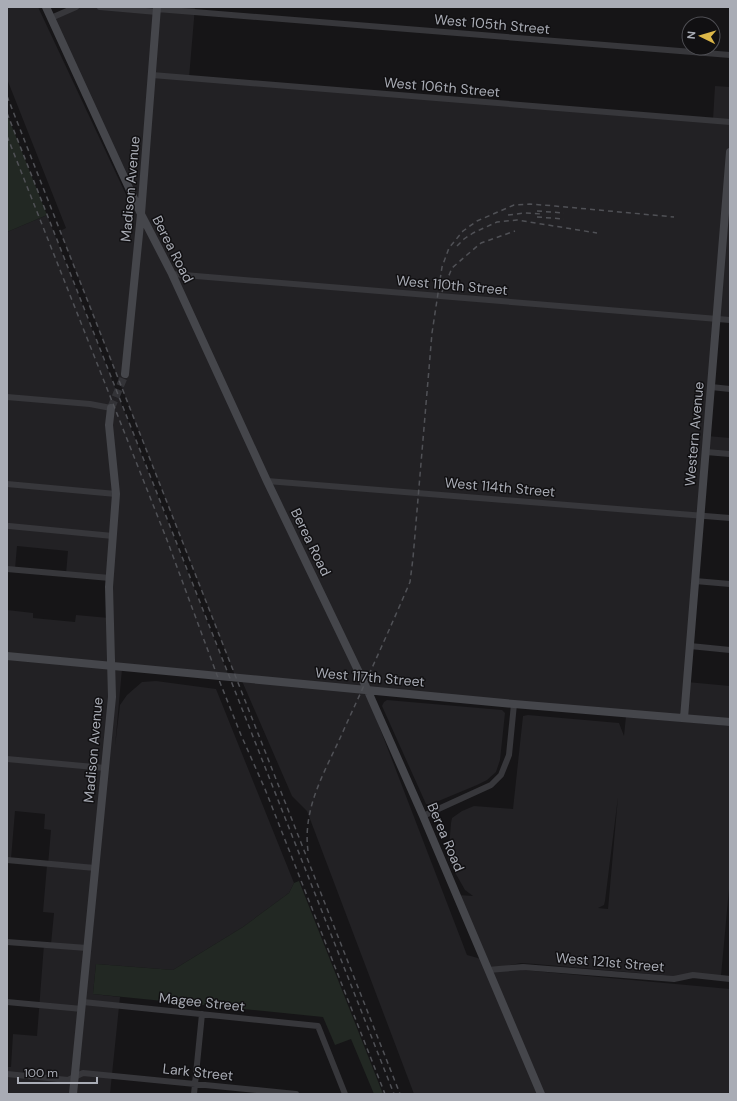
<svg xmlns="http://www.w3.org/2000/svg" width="737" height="1101" viewBox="0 0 737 1101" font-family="'DM Sans',sans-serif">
<rect width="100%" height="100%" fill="#161517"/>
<path fill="#222124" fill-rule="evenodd" d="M7,7h31l91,194 5,-2 -83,-181 25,-11h119l-6,71 524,42 2,-34 15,1v233l-14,-1 -9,117 23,2v16l-24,-2 -19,230 43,4v36l-494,-44 -176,-447 6,-3 -59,-149z
M47,215l182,462 -222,-21v-46l26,3v5l42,4 1,-7 33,3 1,-40 -44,-4 2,-23 -51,-5 -2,23h-8v-337z
M7,657l115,12 -7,77 5,-41 7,-10 15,-13 14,-1 60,8 78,194 -5,10 -46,34 -70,43 -77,-6 -3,30 27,3 -10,97h-103l1,-27h3l2,-33 24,2 7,-92h7l3,-31 -11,-1 4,-47h1l3,-35 -7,-1 1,-15 -30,-3 -4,48h-4z
M242,681l124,11 101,263 18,5 -27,-65 15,1 -8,-6 -17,-30 3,-37 1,-5 10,-7 12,-5 39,3 10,-93 5,-1 91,8 5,13 2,-20 104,10v152l-9,98h-48l-138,-12 -14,-1 -15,3 17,4 207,19v105h-316l-107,-283 -15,-15zM618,797l-10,112 -10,-1 6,-3 1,-4z
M387,700l115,10 3,3 -5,47 -4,12 -9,8 -10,5 -48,20 -3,-1 -44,-98 2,-4z"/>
<path fill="#222823" d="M7,114l40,101 -40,17z
M299,881l84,213h-9l-23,-55 -16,6 -12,-28 -230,-23 3,-30 77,6 70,-43 46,-34 5,-10z"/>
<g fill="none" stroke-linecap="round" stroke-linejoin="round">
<path stroke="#333337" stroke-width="8" stroke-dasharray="8 4" stroke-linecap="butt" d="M111,408l14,-34"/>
<path stroke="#37373b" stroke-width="6" d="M100,7l57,5
M157,9l573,46
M51,18l25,-11
M152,75l578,47
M172,274l558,46
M711,387l19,2
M7,397l83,7 21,4
M706,452l24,2
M267,481l463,37
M7,484l109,10
M9,526l104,10
M7,569l103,9
M695,581l35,3
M690,646l40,4
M7,759l98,9
M423,816l68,-31 10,-10 8,-20 5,-51
M7,860l88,8
M7,942l80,6
M488,970l35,-3 151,12 19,-4 37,4
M7,1002l75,7
M83,1002l235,24 27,68
M7,1074l61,6 15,-7 213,21
M194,1094l8,-80"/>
<path stroke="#45464b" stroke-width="8" d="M46,7l95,207 31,60 95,207 100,208 56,127 118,278
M125,374l16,-160 16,-207
M7,656l507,48 216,18
M684,718l46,-566
M73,1094l39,-397 -3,-110 7,-93 -7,-69 2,-17"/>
<path stroke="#505156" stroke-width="1.5" stroke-dasharray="5 4" stroke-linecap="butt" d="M7,96l393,998
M7,113l387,981
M7,136l160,404 50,135 24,60 24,54 120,305
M537,211l27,2
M508,215l17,-2 17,1
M537,217l27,2
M457,246l7,-7 9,-6 24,-11 20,-2 80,13
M442,292l10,-24 16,-14 13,-11 34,-12
M308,851c-6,-46 20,-84 37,-124 22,-48 44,-96 65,-145l3,-24 19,-225 10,-66 7,-19 14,-17 14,-10 37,-16 16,-1 25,2 119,11"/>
</g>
<g text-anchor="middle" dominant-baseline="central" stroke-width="3" stroke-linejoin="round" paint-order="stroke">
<g font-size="14" fill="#a9acb5" stroke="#111012">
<text transform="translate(492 24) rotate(5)">West 105th Street</text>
<text transform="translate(442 87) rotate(5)">West 106th Street</text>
<text transform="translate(130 189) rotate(-85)">Madison Avenue</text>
<text transform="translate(173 249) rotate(63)">Berea Road</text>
<text transform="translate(452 285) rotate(5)">West 110th Street</text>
<text transform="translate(694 434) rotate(-85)">Western Avenue</text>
<text transform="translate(500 487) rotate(5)">West 114th Street</text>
<text transform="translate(311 542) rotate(64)">Berea Road</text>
<text transform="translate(370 677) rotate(5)">West 117th Street</text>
<text transform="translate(93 750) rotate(-85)">Madison Avenue</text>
<text transform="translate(446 837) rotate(67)">Berea Road</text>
<text transform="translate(610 962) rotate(5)">West 121st Street</text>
<text transform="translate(202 1002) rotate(6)">Magee Street</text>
<text transform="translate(198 1072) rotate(6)">Lark Street</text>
</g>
</g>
<rect width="737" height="1101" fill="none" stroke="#a9acb5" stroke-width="16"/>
<g transform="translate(701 36) rotate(275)"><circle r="19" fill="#111012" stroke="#4e4e53"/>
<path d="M0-3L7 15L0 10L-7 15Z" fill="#dcb748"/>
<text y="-6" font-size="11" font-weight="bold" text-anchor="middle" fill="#a9acb5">N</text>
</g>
<path d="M18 1077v6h79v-6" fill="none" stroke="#a9acb5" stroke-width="2"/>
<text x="24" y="1077" font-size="12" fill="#a9acb5" stroke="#111012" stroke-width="3" paint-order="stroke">100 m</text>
</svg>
